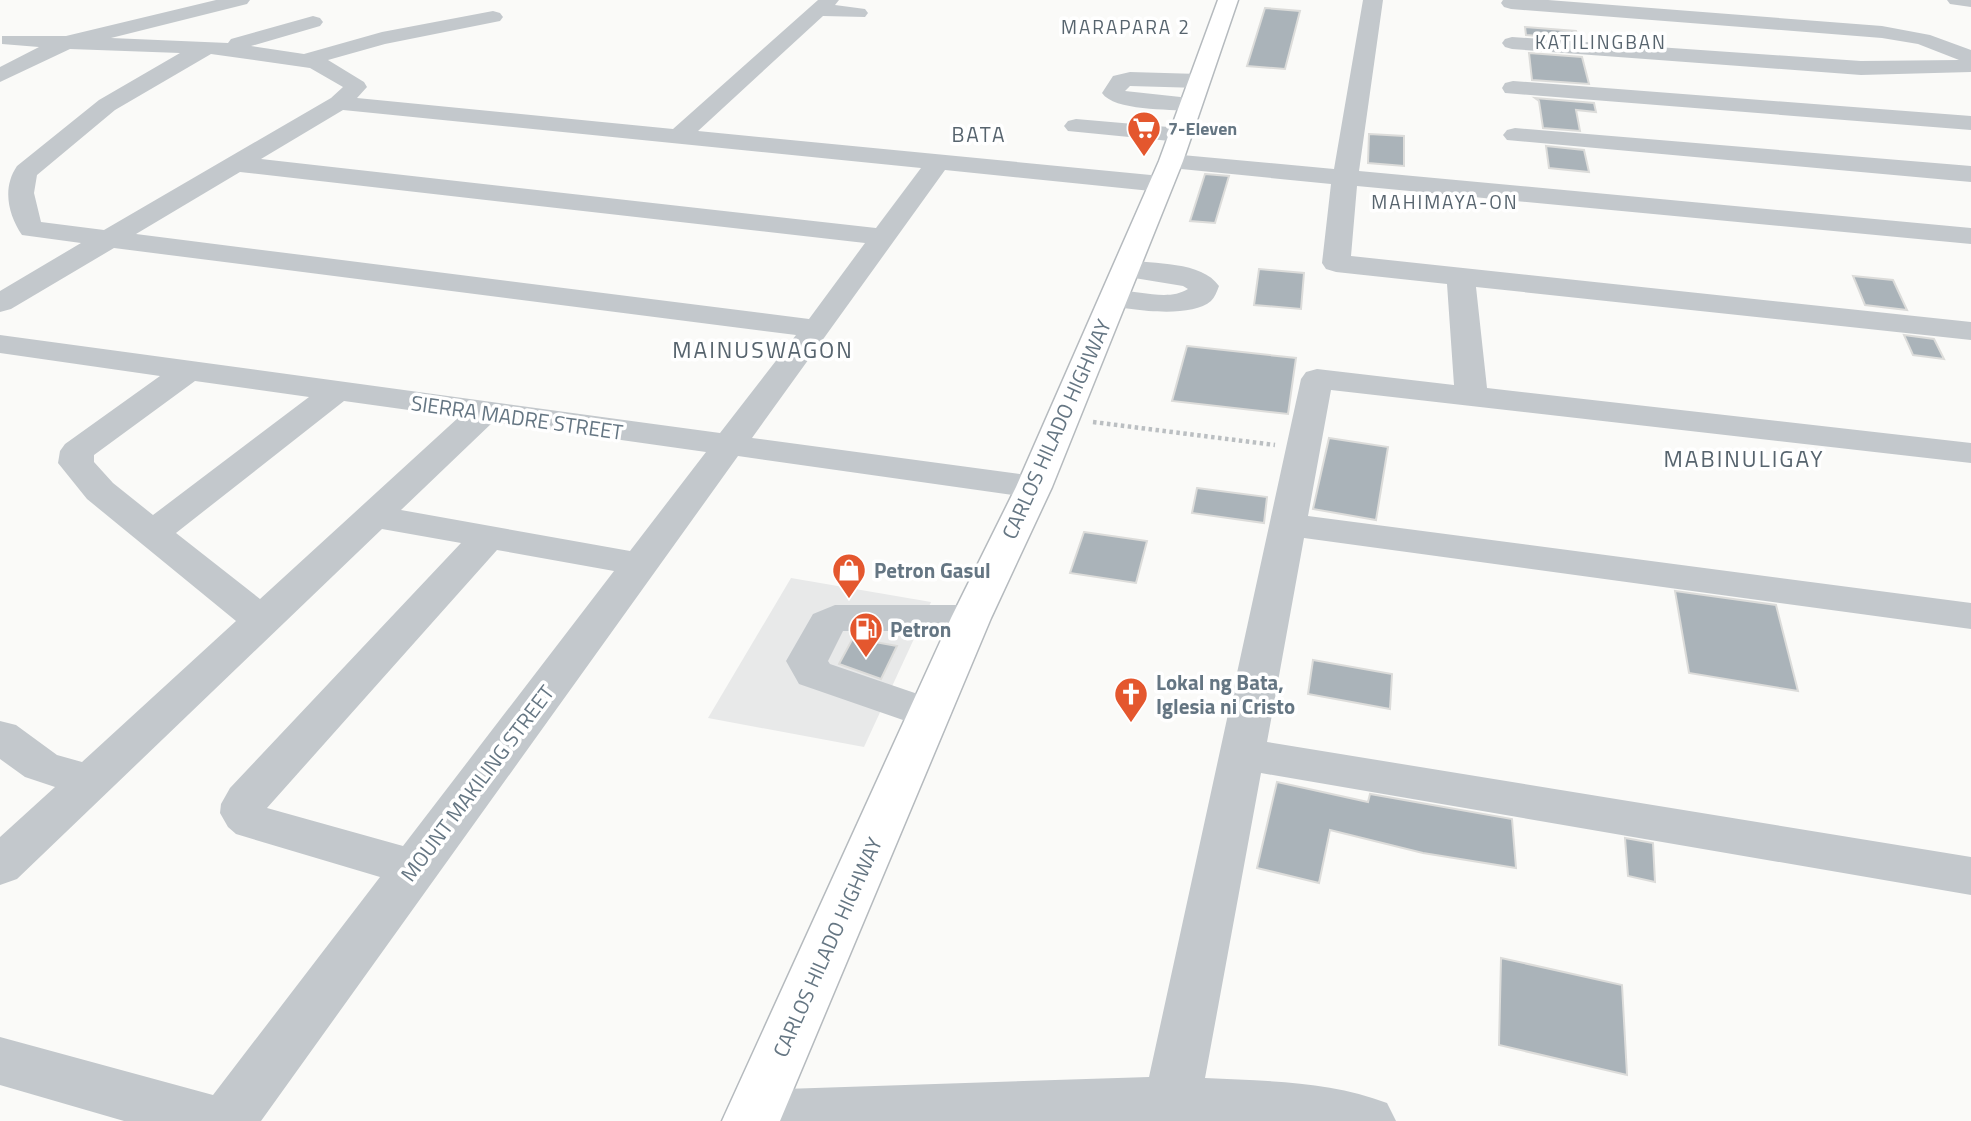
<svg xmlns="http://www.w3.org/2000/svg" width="1971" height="1121" viewBox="0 0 1971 1121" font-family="'Titillium Web',sans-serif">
<rect width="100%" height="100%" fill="#fafaf8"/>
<path fill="#e8e9e9" d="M791,578l140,24 -67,145 -156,-29z"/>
<path fill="#aab3b9" stroke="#dcdcda" stroke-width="2" d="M1265,8l35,3 -15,58 -38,-3z
M1525,27l51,4 2,8 -52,-4z
M1529,53l53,4 7,27 -57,-4z
M1535,98l59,5 2,9 -20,-2 4,21 -37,-3 -4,-27z
M1369,134l35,2v30l-36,-3z
M1546,146l38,4 5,22 -40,-4z
M1205,174l24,2 -14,47 -25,-2z
M1259,269l45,4 -3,36 -47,-4z
M1853,276l40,4 14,30 -42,-5z
M1904,335l30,4 10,20 -31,-4z
M1187,346l109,12 -8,56 -116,-13z
M1329,438l59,9 -12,73 -63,-11z
M1197,488l70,9 -3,26 -72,-10z
M1084,532l63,9 -11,42 -66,-10z
M1675,591l101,14 22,86 -109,-18z
M853,638l44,8 -16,33 -42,-15z
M1313,660l79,14 -2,35 -82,-15z
M1277,782l91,20 2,-8 142,25 4,49 -93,-15 -93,-23 -11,53 -62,-15z
M1625,838l28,5 2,39 -27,-6z
M1501,958l121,27 5,90 -128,-30z"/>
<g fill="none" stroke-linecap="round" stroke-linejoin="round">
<g stroke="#b5babe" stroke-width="3">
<path id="major" d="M1218,0h20l-55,161 -131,326 -61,131 -211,503h-58l229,-503 65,-131 143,-326z"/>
</g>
<path stroke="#bbbfc2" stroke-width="4.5" stroke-dasharray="3.5 3.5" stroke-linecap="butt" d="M1093,422l182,23"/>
<path fill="#c3c8cc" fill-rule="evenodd" d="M216,0h34l-3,4 -136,34 117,5 3,-4 82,-23 7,2 3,4 -3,4 -69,20 53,8 78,-22 111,-21 7,2 3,4 -3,4 -115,23 -57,16 36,22 3,5 -10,11 316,31 145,-129h21l-4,5 30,4 3,4 -3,4 -42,-1 -125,115 463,45 9,3 4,5 -4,5 -9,3 -216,-22 -193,268 282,38 13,3 5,8 -5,8 -13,3 -296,-42 -477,665h-137l-124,-36v-48l213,58 167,-218 -144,-43 -8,-7 -8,-14 1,-9 9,-16 231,-245 -79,-14 -365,350 -17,6v-48l55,-50 -30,-10 -25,-18v-38l16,4 41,30 25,7 154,-141 -149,-122 -29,-36 2,-12 5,-7 95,-68 -160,-23v-18l720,98 76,-98 -682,-87 -103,61 -11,3v-21l81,-48 -59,-8c-14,-21 -20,-47 -5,-69l82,-66 81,-47 -110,-4 -70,33v-15l39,-20 -37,-3v-8h64zM211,54l99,14 33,19 -12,11 -227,132 -63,-8 -7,-29 3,-18 78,-65zM343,110l578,58 -45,60 -615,-69zM240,172l625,71 -56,76 -673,-85zM195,381l114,16 -156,118 -40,-32 -19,-21v-7zM344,401l115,16 -199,182 -84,-66zM493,422l213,30 -76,99 -229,-41zM497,550l117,21 -211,275 -136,-38z
M1363,0h20l-24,171 612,57v16l-614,-58 -6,70 620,66v18l-495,-53 11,101 484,55v20l-640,-73 -23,126 663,87v26l-667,-91 -37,204 704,115v38l-710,-122 -56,305c60,3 125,3 182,25l9,18h-669l-3,-5 9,-18 20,-8 396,-13 152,-698 5,-7 11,-3 137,16 -7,-101 -111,-12 -10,-3 -4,-6 9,-79 -160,-16 -9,-2 -3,-5 3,-5 9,-2 163,15z
M1503,0h45l334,26 48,9 41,15v22l-110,3 -349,-26 -7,-2 -3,-4 3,-4 7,-2 349,24 98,-1 -41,-16 -36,-6 -371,-29 -7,-2 -3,-4z
M1947,0h24v7l-21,-3z
M1130,72l69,2 8,2 3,5 -3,5 -8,2 -69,-2 -5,5 74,8 3,5 -3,5 -8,2c-22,-2 -77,0 -89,-18l11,-17z
M1513,81l458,35v14l-466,-37 -3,-5 3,-5z
M1076,119l104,9 8,2 4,5 -4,5 -8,2 -112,-11 -4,-5 4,-5z
M1515,128l456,38v16l-464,-42 -4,-5 4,-5z
M1126,260c27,4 76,1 93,26 -2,5 -4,11 -8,15 -20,18 -83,9 -107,3l-5,-6 5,-6c25,-7 60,12 84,-3l-5,-3 -67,-11 -4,-6 4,-6z
M835,605h136l14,4 6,9 -6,9 -14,4h-128l-15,30 2,3 114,39 7,11 -7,11 -15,4 -130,-45 -13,-23 27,-47z"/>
<use href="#major" fill="#fff" fill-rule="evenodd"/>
</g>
<defs>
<g id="supermarket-pin" transform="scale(1.75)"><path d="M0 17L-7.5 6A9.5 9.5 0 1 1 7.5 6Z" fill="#e4572e" stroke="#fff"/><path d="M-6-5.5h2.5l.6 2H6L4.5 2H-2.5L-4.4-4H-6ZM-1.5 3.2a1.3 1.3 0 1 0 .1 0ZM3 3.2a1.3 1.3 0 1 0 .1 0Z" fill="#fff"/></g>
<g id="shop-pin" transform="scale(1.75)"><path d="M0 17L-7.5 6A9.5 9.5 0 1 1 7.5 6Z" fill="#e4572e" stroke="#fff"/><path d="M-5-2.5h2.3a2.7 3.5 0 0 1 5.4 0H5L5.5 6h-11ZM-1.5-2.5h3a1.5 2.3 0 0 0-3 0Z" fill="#fff"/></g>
<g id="fuel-pin" transform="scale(1.75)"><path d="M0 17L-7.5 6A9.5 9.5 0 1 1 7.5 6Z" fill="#e4572e" stroke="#fff"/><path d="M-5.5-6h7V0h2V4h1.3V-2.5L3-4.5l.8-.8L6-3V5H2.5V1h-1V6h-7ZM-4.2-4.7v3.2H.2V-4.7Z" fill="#fff"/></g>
<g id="church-pin" transform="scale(1.75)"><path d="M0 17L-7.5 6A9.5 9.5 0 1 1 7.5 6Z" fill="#e4572e" stroke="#fff"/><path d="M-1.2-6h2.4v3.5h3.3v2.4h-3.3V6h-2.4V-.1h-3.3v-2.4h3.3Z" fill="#fff"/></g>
</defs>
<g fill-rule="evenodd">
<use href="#supermarket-pin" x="1144" y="128"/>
<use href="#shop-pin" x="849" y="570"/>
<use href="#fuel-pin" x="866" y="629"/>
<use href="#church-pin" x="1131" y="694"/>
</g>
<g text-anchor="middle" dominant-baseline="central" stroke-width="7" stroke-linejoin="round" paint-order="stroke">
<g font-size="18" font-weight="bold" fill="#657683" stroke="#fff" text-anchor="start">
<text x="1168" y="128">7-Eleven</text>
</g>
<g font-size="19" letter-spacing="2" fill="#57646e" stroke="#fff">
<text x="1126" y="26">MARAPARA 2</text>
<text x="1601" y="41">KATILINGBAN</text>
<text x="1445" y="201">MAHIMAYA-ON</text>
</g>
<g font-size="21" letter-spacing="2" fill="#57646e" stroke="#fff">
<text x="979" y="134">BATA</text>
</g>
<g font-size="21" fill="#657683" stroke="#fff">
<text transform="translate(517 417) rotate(8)">SIERRA MADRE STREET</text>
<text transform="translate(1056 429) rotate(-66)">CARLOS HILADO HIGHWAY</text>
<text transform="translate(477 783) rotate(-53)">MOUNT MAKILING STREET</text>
<text transform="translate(827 947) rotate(-66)">CARLOS HILADO HIGHWAY</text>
</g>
<g font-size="21" font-weight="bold" fill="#657683" stroke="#fff" text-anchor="start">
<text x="874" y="570">Petron Gasul</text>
<text x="890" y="629">Petron</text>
<text x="1156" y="682">Lokal ng Bata,<tspan x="1156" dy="24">Iglesia ni Cristo</tspan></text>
</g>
<g font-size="23" letter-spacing="2" fill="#57646e" stroke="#fff">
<text x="763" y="349">MAINUSWAGON</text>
<text x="1744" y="458">MABINULIGAY</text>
</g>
</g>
</svg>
